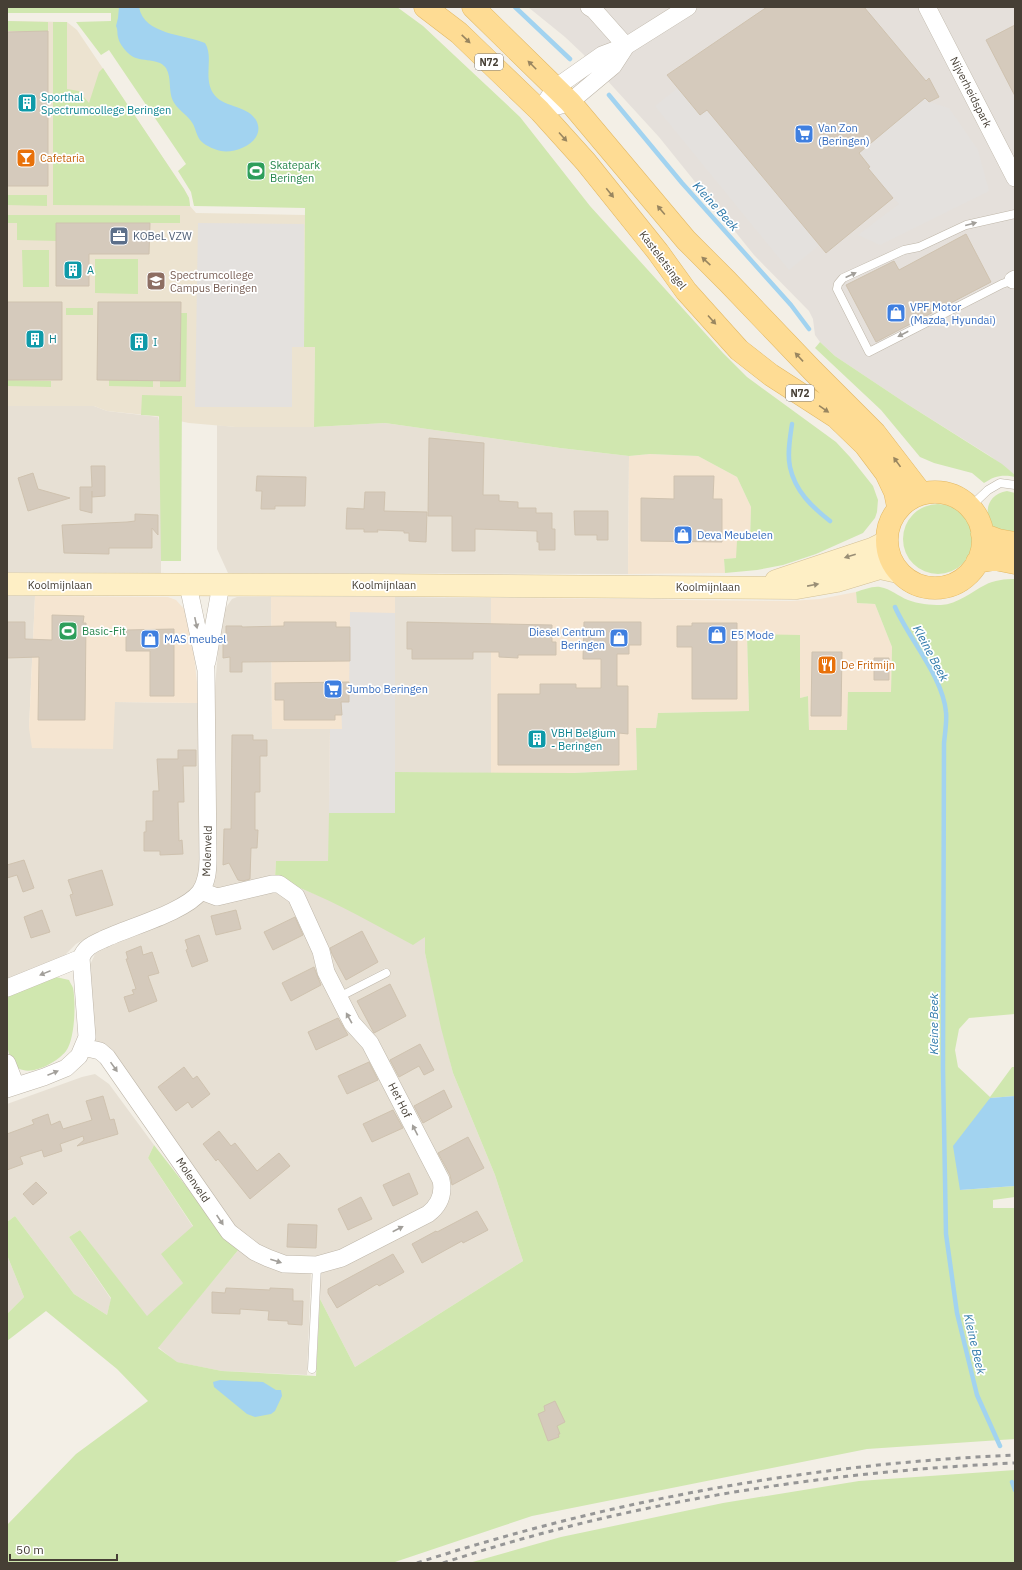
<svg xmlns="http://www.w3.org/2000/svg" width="1022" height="1570" viewBox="0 0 1022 1570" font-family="'IBM Plex Sans',sans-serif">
<rect width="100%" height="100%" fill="#f3efe6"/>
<path fill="#e7e0d4" d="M7,406h87l13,5 51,6 1,4 2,44v108l-154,-1z
M385,423l175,25 69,8 -1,118 -400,-1 -11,-24v-124l18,2h79z
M7,596h28l-6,132 86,-26 84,1 3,170 -11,20 -60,28 -46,18 -9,5 -13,13 -56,25z
M237,597h34l1,132h58l-1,118 -1,14h-52l-1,17 -52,14 -10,-5 -1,-4 3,-15v-182l4,-46 6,-31 7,-10z
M395,597l96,1v175l-96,-1z
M294,886l131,50v17l23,100 5,20 42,102 28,86 -168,106 -35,-68v-29l126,-72 -99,-197 2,-5 40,-21 -4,-7 -40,21 -6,-2z
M271,890l11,5 9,8 69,136 76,145 -4,19 -106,54 -37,2 -51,-25 -144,-195 -4,-74 5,-11 5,-5 104,-48z
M95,1074l14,10 45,61 -6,13 45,69 -10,56 -36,34 -67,-87 -11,7 42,62 -4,16 -33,-21 -59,-78 -8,6v-118l75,-27z
M239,1249l72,22 -4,104 -85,-4 -46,-9 -18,-15z
M7,1255l17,42 -17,17z"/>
<path fill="#f5e5d1" d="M650,454l48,2 39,21 14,30 -1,34 -14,17 -12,1 1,14 -97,1 1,-118z
M856,592l1,11 18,1 17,43 -1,45 -44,38h-38l-1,-34 -8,2 -53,-64 2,77 -91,2 -2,15h-20l1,42 -63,3h-83v-175l163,1 26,1 111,1 29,-2z
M35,596l133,1 8,3 9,10 7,24 7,69 -84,-1 -2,47 -81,-1 -3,-20z
M271,597h124v216h-66l1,-84h-58z"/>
<path fill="#e5e0db" d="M528,7h487v468l-25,-19 -83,-52 -72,-48 -15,-14 -5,-7 -2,-16 -4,-8 -55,-56 -95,-118 -76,-83 -18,-17z"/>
<path fill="#ece3d0" d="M7,21l60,1 10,8 107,159 5,9 1,8 6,7 109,2 -1,132h11l-1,80h-79l-46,-4 -34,-7 -48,-5 -13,-5h-87z"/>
<path fill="#d0e7af" d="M7,7h390l26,19 97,91 70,89 133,147 24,24 89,65 14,15 23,29 5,14 -1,12 -2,6 -12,15 -47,21 -33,11 -26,5 -32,3 -1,-14 12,-1 1,-17h13l1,-34 -14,-30 -39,-21 -48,-2 -21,2 -69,-8 -175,-25 -71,4 1,-80h-11l1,-139 -111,-2 -3,-14 -13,-21 8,-7 -77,-114 -8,5 -25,-33 35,-1v-8h-104z
M7,21l41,1v10l-41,-1z
M53,22h14v67l12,2 10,12 10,-31 4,-4 81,121 5,9 1,8 -137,-1z
M7,195h40v11l-40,-1z
M7,215h173v8h-123v18l-40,-1v-17h-10z
M22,250h27v37h-26z
M95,259h43v35l-43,-1z
M66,308h27v7h-27z
M181,313h6l-1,74h-26v-7h20z
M820,342l15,14 72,48 95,60 13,11v2c-12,-3 -21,-1 -31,6l-12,-10 -38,-10 -14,-6 -39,-47 -66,-62z
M7,380l44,1v6l-44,-1z
M109,380h44v7l-44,-1z
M142,395l40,1 -1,165h-20l-2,-145 -18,-1z
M1007,491l8,2v45l-23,-12c-9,-15 -4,-32 15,-35z
M903 539a35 35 0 1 1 70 0a35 35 0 1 1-70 0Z
M1015,579v435l-46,4 -10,11 -4,21 3,17 32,30 22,-30h3v29l-25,2 -30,92 55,-4v11l-22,3v8h22v231l-148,10 -335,67 -140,47h-385v-38l69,-71 72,-53 -31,-32 -71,-58 -39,30v-27l17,-17 -17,-42v-33l8,-6 59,78 33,21 4,-17 -42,-61 11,-7 67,86 36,-33 -22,-29 32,-28 -45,-68 6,-13 67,86 18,18 -81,99 19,14 45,9 94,5 4,-77 35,68 168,-106 -28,-86 -42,-102 -12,-45 -16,-75v-16l-12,8c-37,-20 -74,-41 -113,-57 -11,-5 -10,-9 -25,-10l1,-17h52l1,-48h66v-41l179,1 63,-3 -1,-42h20l2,-15 91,-2 -2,-77 53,1v63l8,-2 1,34h38l1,-38h43l1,-45 -17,-43 -18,-1 -1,-11c7,-2 16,-6 24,-5 11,2 18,9 28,13 10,4 22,5 33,5 17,-1 30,-13 44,-20 9,-5 20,-6 30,-6z
M56,977l13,3c1,3 3,5 4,8 3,15 2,51 -7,63 -10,13 -44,31 -54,10 -9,-17 -5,-47 -5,-66z
M1015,1470v93h-546l92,-26 162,-34 136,-22z"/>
<path fill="#e4e1de" d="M678,88l22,27 7,-5 112,135 -30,25 -134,-164z
M925,98l4,4 20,6 29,42 11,41 -109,54 -22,-10 41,-31 -31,-36 2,-2 -11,-13z
M198,223l106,1v123h-12v60h-97z
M350,612l45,1v200h-66l1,-84h12l-1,-27h8z"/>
<path fill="#a2d3f0" d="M119,7h20c5,28 45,27 66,36 9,14 -2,34 8,50 9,15 33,11 43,27 11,20 -18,34 -35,31 -5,-1 -15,-5 -19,-9 -6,-5 -6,-15 -11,-21 -5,-7 -14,-12 -18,-20 -5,-10 -1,-23 -7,-33 -9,-12 -28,-4 -38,-15 -4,-4 -9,-10 -10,-16 -1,-4 0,-7 -2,-11l2,-8z
M1015,1096v90l-55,4 -7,-44 37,-48z
M220,1380l43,2 13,8h5l1,6 -7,15 -4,3 -16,3 -8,-3 -33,-27 -1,-5z"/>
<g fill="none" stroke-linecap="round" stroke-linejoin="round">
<path stroke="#a2d3f0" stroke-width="4.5" d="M515,7l55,52
M609,95l73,88 109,122 18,24
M792,424c-2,14 -5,30 -2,43 5,24 22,40 40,54
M895,607c14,32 48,70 51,105 1,9 -1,21 -2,31l-1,326 3,165 11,79 20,82 23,51
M1012,1482l3,8"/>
</g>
<path fill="#d5cabc" stroke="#cfc2af" d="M767,7h97l62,74 3,-3 10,19 -10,5 -4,-4 -66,55 11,14 -2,1 25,30 -67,55 -119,-143 -7,5 -33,-40z
M1015,25v71l-29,-56z
M48,31v155h-41v-154z
M56,223h94l-1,31h-60v32h-33z
M966,234l25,48 -115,60 -30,-57 48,-24 5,9z
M7,302h55v78h-55z
M98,302h83l-1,79 -83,-1z
M429,438l55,5 -1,52h16v6l19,1v6h18v5h16v16h3v21h-16v-8h-2v-11l-62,-2v22h-23v-35h-24z
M91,466h14v30l-13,1v-6v22l-12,-3v-23h12z
M33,473l5,16 32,9 -42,13 -10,-33z
M257,476l49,1 -1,29h-30v3h-14l1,-18h-6z
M674,476h40l-1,23h9v43l-81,-1v-43l33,1z
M365,492h20l-1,19 43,1 -1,30 -17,-1v-8h-5v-2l-27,-1 1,2h-14v-3h-18l1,-21 17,1z
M574,511h34v29h-11v-5h-22z
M135,514l23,1v20l-6,-7v20h-43v6l-45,-1 -2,-28 65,-3 8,-1z
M52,615l32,1 -1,7h3l-1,97h-47l1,-63 -32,1v-36h18v17l27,1z
M284,622h52v5h14v34l-108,1v10h-12v-15l-7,1v-23h3v-9h16v1l42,-1z
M407,622l145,3v17h4v13h-38v3l-19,-1v-5h-26v7h-61v-10h-5z
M584,622h57v23h-12v9h-12v32h11v48l-9,-1v32h-121v-71h42v-10h36v4h25v-29h-18z
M692,623h45v76h-45v-52h-15v-21h15z
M174,629v67h-24v-45h-24v-21z
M812,652h30l-1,64h-30z
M874,658h15v22h-15z
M349,682v20h-8l1,13h-7v5h-51v-20h-9v-17z
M232,735h21v5h14v16h-7v36h-5v38h3l-1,18h-6l-1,31 -7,2 -5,-1 -9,-17 -6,2 1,-36h7z
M178,750h18v16h-13l1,36h-6l1,39 3,-1 1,14 -23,1v-4h-16v-19h2v-11h7v-30h6l-2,-32h21z
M24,860l10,28 -11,4 -6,-17 -10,3v-13z
M102,870l11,35 -37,11 -6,-21 3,-1 -5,-14z
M42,910l8,22 -19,6 -7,-21z
M236,910l5,19 -25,6 -5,-19z
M295,917l8,18 -30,15 -9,-18z
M362,931l16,31 -32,18 -14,-26 -2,-6z
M199,935l9,26 -16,6 -6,-17 2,-1 -3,-9z
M141,946l2,9 9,-3 7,21 -11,3 9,25 -28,11 -5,-15 10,-3 -2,-4 4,-1 -10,-30h2l-2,-7z
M314,967l7,18 -30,16 -9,-18z
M390,984l16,32 -32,17 -17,-32z
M338,1018l10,17 -32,15 -8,-18z
M420,1044l14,26 -10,5 -5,-9 -20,11 -9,-17z
M369,1062l9,18 -31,14 -9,-18z
M184,1067l9,12 4,-3 13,18 -18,14 -4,-6 -12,9 -18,-24z
M444,1090l8,17 -29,16 -9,-17z
M103,1096l7,24 4,-1 4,15 -41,12 7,-6 -1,-4 -23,8 2,7 -18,6 -2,-7 -22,7 3,7 -16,6v-36l27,-10 -2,-4 16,-6 3,11 9,-4 3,8 29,-9 -6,-19z
M393,1110l10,18 -31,14 -9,-18z
M219,1131l12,15 4,-3 22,28 22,-18 11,13 -40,33 -32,-40 -2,2 -13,-17z
M468,1137l16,31 -32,17 -2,-10 -12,-22z
M409,1173l9,21 -25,12 -10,-21z
M36,1182l11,11 -14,12 -10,-11z
M361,1197l11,22 -24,11 -10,-21z
M477,1211l11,19 -25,13 -1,-2 -40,22 -10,-19 24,-13 1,1z
M288,1224l29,1 -1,23 -29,-1z
M393,1254l11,18 -25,14 -2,-2 -40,24 -9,-15v-4z
M226,1288l44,2v-2l23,1v12h10l-1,24 -14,-1v-3l-20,-1 1,-9 -29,-2v5l-28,-1v-21l13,1z
M555,1401l10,21 -8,4 3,8h-2l1,3 -11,4 -10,-27 7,-3 -1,-5z"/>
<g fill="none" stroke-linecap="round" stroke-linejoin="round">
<g stroke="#beb6a9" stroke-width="9">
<path id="lane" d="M1013,280l-11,4 -133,68 -32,-63 1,-5 5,-6 61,-28 15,-3 47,-22 49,-11
M970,507l18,-17 12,-7 15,2
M339,997l47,-24
M312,1369l5,-104"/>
</g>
<g stroke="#beb6a9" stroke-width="18">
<path id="street" d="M589,7l5,3 32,36
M927,7l88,171
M558,106l12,-4 43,-36 13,-20
M540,111l15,-23 47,-33 24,-9 62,-39
M1013,280l2,-1
M207,662l14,-77
M7,988l74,-30
M83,1047l17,4 7,6 122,175 26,20 13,6 16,6 33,1 25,-7 86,-44c12,-9 16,-20 13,-34l-71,-137 -18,-20 -26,-51 -5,-21 -25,-55 -17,-12h-7l-55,13 -16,-6
M7,1063l9,23
M7,1089l37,-12 22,-9 13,-12 8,-19 -6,-79c4,-11 12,-14 23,-19 25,-12 81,-27 96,-47 7,-10 8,-21 8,-33l-2,-189 -18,-85"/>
</g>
<g stroke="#d3c196" stroke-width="23">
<path id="secondary" d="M776,581l96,-32 14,-7
M7,584l366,1 424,3 40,-7 43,-13 18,4"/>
</g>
<g stroke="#e3b964" stroke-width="23">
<path id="primary" d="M425,7l34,26 81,78 46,51 72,90 28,39 53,59 32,25 65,42 29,28 21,28 9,19 3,15
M473,7l97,95 116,138 41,41 86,90 62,62 46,60
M887 540a48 48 0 1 1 96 0a48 48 0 1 1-96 0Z
M982,534l16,6 17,3
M977,562l18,-3 20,4"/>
</g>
<use href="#lane" stroke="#fff" stroke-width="8"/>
<use href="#street" stroke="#fff" stroke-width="17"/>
<use href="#secondary" stroke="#feefc5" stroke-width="22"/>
<use href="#primary" stroke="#fedc94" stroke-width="22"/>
<path stroke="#969696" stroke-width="3" stroke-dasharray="5 5" stroke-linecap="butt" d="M417,1563c195,-63 393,-99 598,-108
M443,1563c185,-61 378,-91 572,-100"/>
</g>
<defs><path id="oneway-solid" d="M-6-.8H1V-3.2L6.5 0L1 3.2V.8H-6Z"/></defs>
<g fill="#998660">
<use href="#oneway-solid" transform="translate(466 39) rotate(44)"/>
<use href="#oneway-solid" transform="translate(532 65) rotate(-135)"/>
<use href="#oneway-solid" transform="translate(563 137) rotate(48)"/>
<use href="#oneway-solid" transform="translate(610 193) rotate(51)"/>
<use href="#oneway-solid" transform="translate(661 210) rotate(-130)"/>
<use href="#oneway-solid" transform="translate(706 261) rotate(-137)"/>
<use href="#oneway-solid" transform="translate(712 320) rotate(48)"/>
<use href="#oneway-solid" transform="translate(799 357) rotate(-133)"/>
<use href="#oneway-solid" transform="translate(824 409) rotate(35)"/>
<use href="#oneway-solid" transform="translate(897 462) rotate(-126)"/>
</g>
<g fill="#a29f9a">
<use href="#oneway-solid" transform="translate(971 224) rotate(-15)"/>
<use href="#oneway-solid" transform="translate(851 275) rotate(-25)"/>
<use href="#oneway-solid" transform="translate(903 334) rotate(153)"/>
<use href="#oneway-solid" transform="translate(196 623) rotate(78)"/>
<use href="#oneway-solid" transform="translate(45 973) rotate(158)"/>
<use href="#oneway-solid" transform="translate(349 1018) rotate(-119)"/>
<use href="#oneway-solid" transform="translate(114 1067) rotate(55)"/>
<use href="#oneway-solid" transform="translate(53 1073) rotate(-22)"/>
<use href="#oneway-solid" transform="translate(415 1130) rotate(-117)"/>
<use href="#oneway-solid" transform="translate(220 1220) rotate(56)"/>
<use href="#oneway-solid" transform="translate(398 1229) rotate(-27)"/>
<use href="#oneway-solid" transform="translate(276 1261) rotate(18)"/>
</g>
<g fill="#998e76">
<use href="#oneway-solid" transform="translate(850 556) rotate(163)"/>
<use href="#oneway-solid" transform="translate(813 585) rotate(-11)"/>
</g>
<defs>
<g id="building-square" transform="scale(1)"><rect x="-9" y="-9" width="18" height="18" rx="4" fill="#0f9aa8" stroke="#fff"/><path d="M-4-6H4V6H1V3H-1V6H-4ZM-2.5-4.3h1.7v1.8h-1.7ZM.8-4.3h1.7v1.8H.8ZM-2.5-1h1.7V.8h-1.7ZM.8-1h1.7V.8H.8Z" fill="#fff"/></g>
<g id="supermarket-square" transform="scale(1)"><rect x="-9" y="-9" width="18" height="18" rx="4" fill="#3f7fe0" stroke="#fff"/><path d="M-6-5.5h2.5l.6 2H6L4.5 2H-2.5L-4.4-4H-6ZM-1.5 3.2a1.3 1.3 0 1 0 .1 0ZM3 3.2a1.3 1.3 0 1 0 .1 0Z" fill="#fff"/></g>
<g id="bar-square" transform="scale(1)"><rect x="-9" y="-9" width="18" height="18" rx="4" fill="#e8710a" stroke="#fff"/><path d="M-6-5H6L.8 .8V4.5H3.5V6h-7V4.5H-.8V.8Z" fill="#fff"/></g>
<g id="stadium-square" transform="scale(1)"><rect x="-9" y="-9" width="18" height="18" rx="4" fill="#2e9e5b" stroke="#fff"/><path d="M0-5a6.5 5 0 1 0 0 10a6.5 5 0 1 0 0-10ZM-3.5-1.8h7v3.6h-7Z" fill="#fff"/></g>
<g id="office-square" transform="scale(1)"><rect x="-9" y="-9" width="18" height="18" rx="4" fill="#5c6f8a" stroke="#fff"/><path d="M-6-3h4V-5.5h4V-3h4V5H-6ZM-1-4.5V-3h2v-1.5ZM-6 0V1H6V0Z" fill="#fff"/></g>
<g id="school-square" transform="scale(1)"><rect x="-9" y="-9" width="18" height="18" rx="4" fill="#8d6e63" stroke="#fff"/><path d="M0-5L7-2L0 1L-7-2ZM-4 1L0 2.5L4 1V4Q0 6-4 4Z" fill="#fff"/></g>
<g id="shop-square" transform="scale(1)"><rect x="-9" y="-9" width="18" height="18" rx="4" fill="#3f7fe0" stroke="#fff"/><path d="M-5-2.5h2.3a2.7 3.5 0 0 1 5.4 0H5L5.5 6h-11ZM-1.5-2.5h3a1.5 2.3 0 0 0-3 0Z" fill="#fff"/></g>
<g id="restaurant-square" transform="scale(1)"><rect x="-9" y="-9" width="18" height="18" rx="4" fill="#e8710a" stroke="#fff"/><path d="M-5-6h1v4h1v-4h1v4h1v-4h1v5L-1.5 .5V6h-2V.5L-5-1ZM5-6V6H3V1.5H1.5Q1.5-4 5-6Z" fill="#fff"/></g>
</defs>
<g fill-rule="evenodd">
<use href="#building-square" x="27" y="103"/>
<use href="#supermarket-square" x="804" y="134"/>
<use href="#bar-square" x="26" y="158"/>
<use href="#stadium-square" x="256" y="171"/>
<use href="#office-square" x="119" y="236"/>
<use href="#building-square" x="73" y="270"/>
<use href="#school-square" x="156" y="281"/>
<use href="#shop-square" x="896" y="313"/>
<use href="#building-square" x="35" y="339"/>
<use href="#building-square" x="139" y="342"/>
<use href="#shop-square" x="683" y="535"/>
<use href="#stadium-square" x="68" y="631"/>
<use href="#shop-square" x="717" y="635"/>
<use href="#shop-square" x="619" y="638"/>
<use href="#shop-square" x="150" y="639"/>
<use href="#restaurant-square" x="827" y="665"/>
<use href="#supermarket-square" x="333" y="689"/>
<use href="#building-square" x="537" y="739"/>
</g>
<g text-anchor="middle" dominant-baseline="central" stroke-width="3.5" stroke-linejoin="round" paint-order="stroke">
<g fill="#fff" stroke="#7e7972" stroke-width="1">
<rect x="475" y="54" width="28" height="16" rx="3"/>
<rect x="786" y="385" width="28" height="16" rx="3"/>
</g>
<g font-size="10" font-weight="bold" fill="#463f35">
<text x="489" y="62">N72</text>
<text x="800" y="393">N72</text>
</g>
<g font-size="11" fill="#463f35" stroke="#fff">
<text transform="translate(971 92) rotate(63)">Nijverheidspark</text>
<text transform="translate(663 260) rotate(53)">Kasteletsingel</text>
<text x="60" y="585">Koolmijnlaan</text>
<text x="384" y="585">Koolmijnlaan</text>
<text x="708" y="587">Koolmijnlaan</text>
<text transform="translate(207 851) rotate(-88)">Molenveld</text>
<text transform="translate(400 1100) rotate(63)">Het Hof</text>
<text transform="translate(193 1180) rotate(56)">Molenveld</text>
</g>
<g font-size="11" fill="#0d838f" stroke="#fff" text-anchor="start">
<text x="41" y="97">Sporthal<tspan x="41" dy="13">Spectrumcollege Beringen</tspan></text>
<text x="87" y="270">A</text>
<text x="49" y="339">H</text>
<text x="153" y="342">I</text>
<text x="551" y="733">VBH Belgium<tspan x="551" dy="13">- Beringen</tspan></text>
</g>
<g font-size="11" fill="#366cbe" stroke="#fff" text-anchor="start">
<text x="818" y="128">Van Zon<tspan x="818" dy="13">(Beringen)</tspan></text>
<text x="910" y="307">VPF Motor<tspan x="910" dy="13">(Mazda, Hyundai)</tspan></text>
<text x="697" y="535">Deva Meubelen</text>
<text x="605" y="632" text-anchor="end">Diesel Centrum<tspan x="605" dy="13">Beringen</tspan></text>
<text x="731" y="635">E5 Mode</text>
<text x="164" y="639">MAS meubel</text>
<text x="347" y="689">Jumbo Beringen</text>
</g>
<g font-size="11" fill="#c56008" stroke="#fff" text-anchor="start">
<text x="40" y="158">Cafetaria</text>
<text x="841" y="665">De Fritmijn</text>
</g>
<g font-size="11" fill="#27864d" stroke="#fff" text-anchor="start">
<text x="270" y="165">Skatepark<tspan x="270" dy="13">Beringen</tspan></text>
<text x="82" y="631">Basic-Fit</text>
</g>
<g font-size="11" fill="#4e5e75" stroke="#fff" text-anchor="start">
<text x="133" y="236">KOBeL VZW</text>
</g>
<g font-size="11" fill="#785e54" stroke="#fff" text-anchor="start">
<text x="170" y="275">Spectrumcollege<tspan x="170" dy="13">Campus Beringen</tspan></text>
</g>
<g font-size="12" font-style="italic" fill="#2e79aa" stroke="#fff">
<text transform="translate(716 206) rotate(48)">Kleine Beek</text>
<text transform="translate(931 653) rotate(62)">Kleine Beek</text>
<text transform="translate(933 1024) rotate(-90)">Kleine Beek</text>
<text transform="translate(975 1344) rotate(77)">Kleine Beek</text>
</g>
</g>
<rect width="1022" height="1570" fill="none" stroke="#463f35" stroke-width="16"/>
<path d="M10 1554v6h107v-6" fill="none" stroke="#463f35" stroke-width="2"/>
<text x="16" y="1554" font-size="12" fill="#463f35" stroke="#ffffff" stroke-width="3" paint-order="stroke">50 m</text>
</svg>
